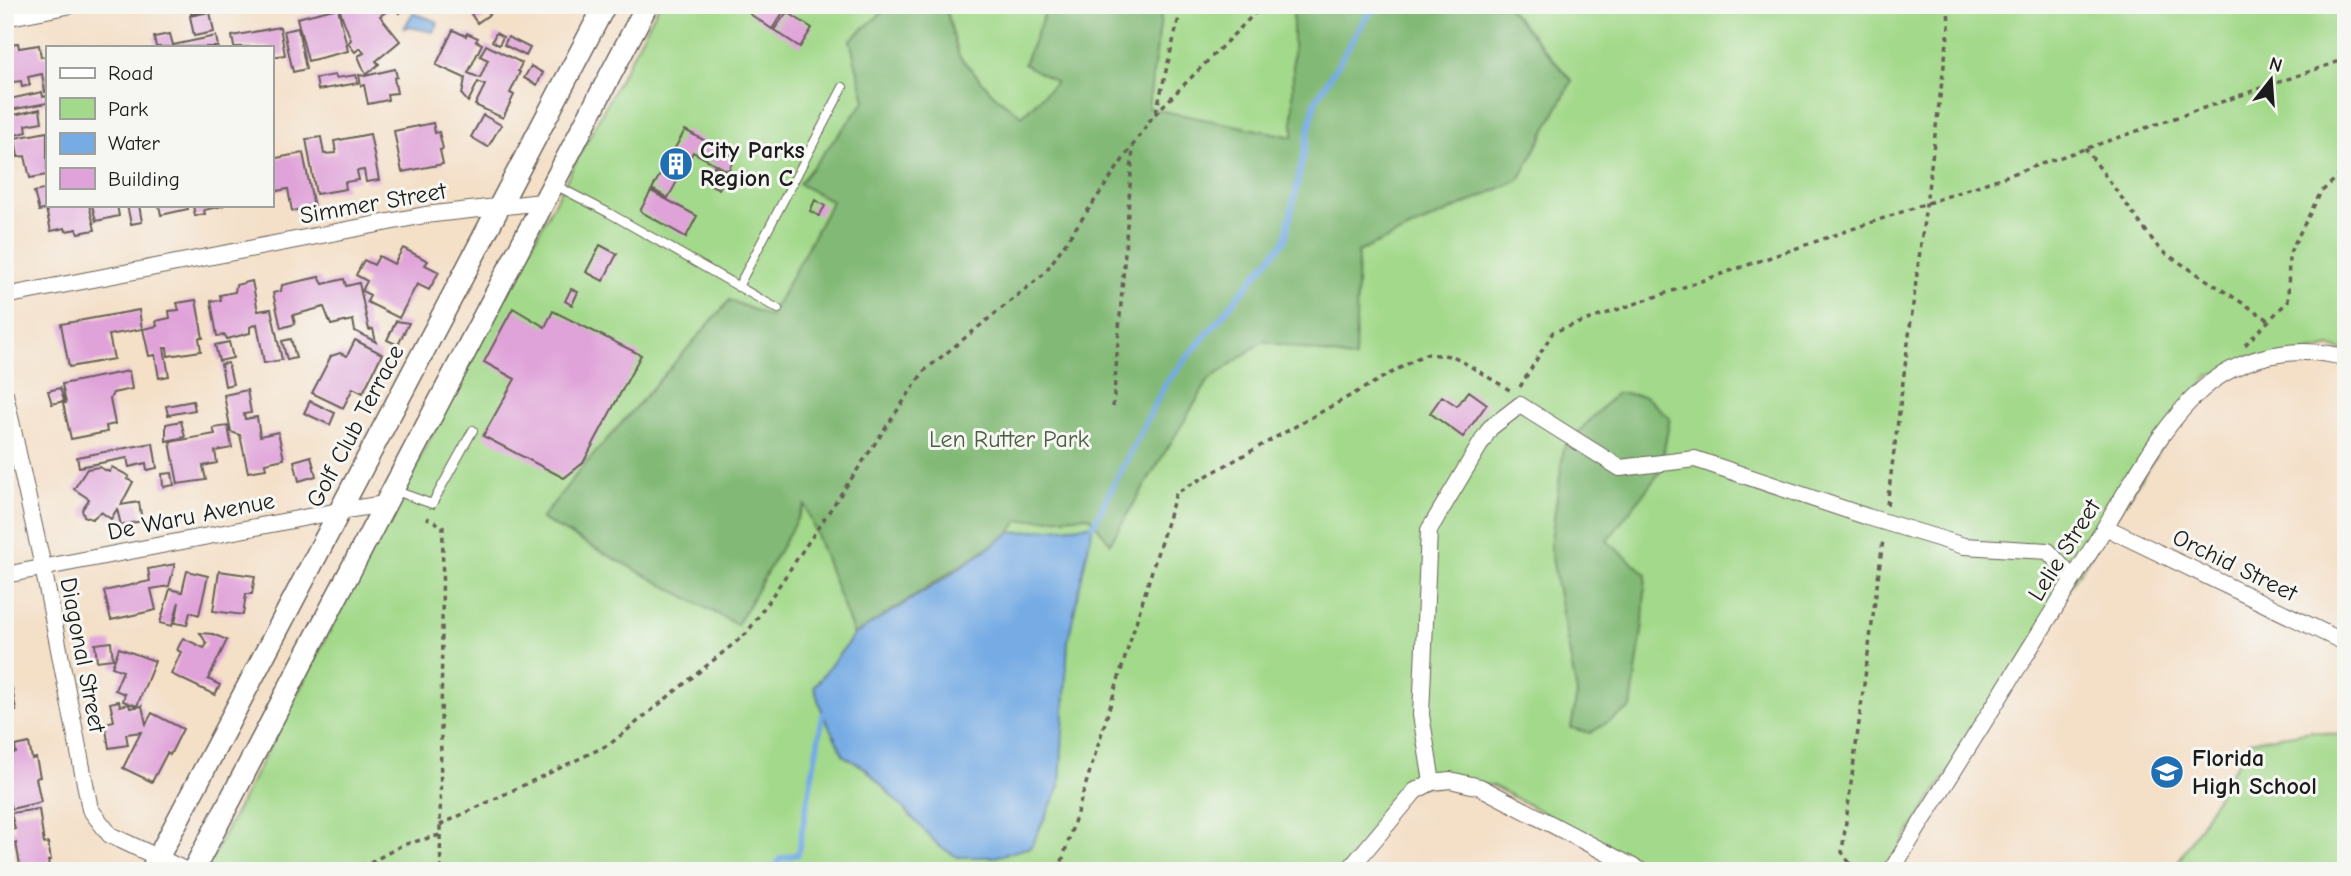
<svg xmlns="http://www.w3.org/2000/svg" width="2351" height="876" viewBox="0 0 2351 876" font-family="'Comic Neue',sans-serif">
<rect width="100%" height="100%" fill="#f6f6f2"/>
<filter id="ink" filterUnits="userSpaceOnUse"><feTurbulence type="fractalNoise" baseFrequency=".0143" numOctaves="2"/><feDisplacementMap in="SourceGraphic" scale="14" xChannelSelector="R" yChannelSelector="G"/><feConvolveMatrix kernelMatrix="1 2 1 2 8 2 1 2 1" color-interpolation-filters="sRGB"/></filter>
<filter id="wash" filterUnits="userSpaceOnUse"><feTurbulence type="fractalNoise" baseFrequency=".00686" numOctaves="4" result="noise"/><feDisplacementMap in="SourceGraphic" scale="28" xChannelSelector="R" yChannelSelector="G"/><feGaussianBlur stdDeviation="1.57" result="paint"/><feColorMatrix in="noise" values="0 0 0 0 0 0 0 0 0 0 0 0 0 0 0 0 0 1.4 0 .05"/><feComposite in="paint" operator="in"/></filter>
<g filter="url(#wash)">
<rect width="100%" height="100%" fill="#f4dfc7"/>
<path fill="#a3d98a" stroke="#607a53" stroke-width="2" d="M659,5h1687v346l-15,-4 -123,29 -324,495h-230l-163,-86 -80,1 -71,85h-1135l260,-500z
M2312,731l34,5v135h-173l77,-130z"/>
<path fill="#82b976" stroke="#4f6a49" stroke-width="2" d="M891,5h54l14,51 34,38 29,22 34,-34 -32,-18 24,-59h115l-15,103 145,29v-132h213l66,76 -53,99 -161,72 -3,107 -92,-18 -54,39 -99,163 -21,-27 -71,5 -8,12 -156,102 -49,-130 -68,120 -196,-106 39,-49 150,-170 40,17 62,-116 -33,-17 66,-83 -15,-61z
M1616,393l29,3 25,22 -10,54 -53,69 39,33 -3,49 -12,85 -41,25 -19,-5 6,-34 -27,-147 14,-100z"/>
<path fill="#76abe4" stroke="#496480" stroke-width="2" d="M413,13l23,8 2,3 -5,8 -24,-5 -5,1z
M1093,525l-25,116 -8,145 -29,61 -36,10h-37l-18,-10 -75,-79 -21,-12 -21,-42 -9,-27 40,-52 87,-54 69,-48z"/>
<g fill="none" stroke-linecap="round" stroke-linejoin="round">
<path stroke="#76abe4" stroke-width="6" d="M1093,525l73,-142 119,-143 30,-138 52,-86 14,-11
M773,871l7,-12 18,-5 25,-140"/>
</g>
<g id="blocks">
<path fill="#e0a3d9" d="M190,5h17l1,6 -17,3z
M348,5h59l-8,8 -6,-6 -13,9 20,25 -24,20 3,3 -13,11 -8,-19 6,-3 -4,-5 -5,4 -7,-9 3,-3 -11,-29z
M482,5l8,9 -13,9 -6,-9z
M756,5h20l8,6 -12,18 -22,-15z
M338,8l10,43 -40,10 -11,-43z
M210,12l4,20 -20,4 -4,-20z
M787,12l25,16 -12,19 -26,-17z
M280,27l5,28 -14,2v-10h-37l-2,-11z
M298,28l8,41 -13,3 -9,-41z
M453,30l13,6 1,-3 11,5 -2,3 6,3 -14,29 12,5 8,-18 -8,-4 6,-11 36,18 -4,8 2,1 -10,21 4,2 -11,23 -28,-13 10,-20 -7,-3 -10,20 -6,-7 3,-17 -29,-13z
M496,33l7,4 -4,8 -7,-4z
M170,34l3,11 43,-9 2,11h-62l-2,-10z
M508,37l22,11 -4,8 -22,-11z
M18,43l1,5 20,-3 2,12 6,-1v35l-2,1 -3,-18 -14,3 2,8 -8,2 -1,-6 -16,2v-38z
M531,66l12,7 -6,12 -13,-7z
M395,69l2,8 -3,1 3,15 -10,1 1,6 -20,4 -4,-19 -3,1 -2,-11 6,1z
M335,75l1,3 20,-3 2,8 -40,7 -2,-12z
M42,92l1,5 4,-1v7l-42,8v-11z
M40,109l2,13 -16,3 1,7 -20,5 -2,-20z
M483,115l18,10 -13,22 -17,-10z
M433,123l2,10 4,-1 4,17 -3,1 3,14 -41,8 -8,-41z
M685,130l50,27 -7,14 -35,-19 -25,46 -16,-9z
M47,132v43l-17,3 -5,-22 -7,1 -3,-19z
M370,134l9,46 -13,2 -2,-12 -7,1 2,9 -14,2 1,7 -30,5 -10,-55 15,-2 3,17 12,-1 -2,-12z
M303,153l11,54 -22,4 -4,-22 -17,3v-33z
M714,166l13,7 -8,16 -14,-7z
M47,189v16h42l6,25 -17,3 -1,-4 -11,2 -1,-3 -14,3 -5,-22 -7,2 -5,-19z
M651,191l46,25 -11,21 -46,-26z
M815,200l10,6 -6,10 -9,-5z
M92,205h25l2,11 -23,5z
M127,205h12l3,17 -11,2z
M159,205h28l1,4 -27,6z
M193,205h30v1l-19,4 1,4 -10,2z
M600,245l17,9 -14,27 -17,-9z
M403,248l25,13 -3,4 14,7 -10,18 -12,-6 -18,34 -32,-16 3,-7 -8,-4 5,-10 -11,-6 8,-15 10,5 5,-9 15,8z
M319,277l4,7 21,-5 2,7 13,-3 10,47 4,-1 3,13 -21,-11 -2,-11 -22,5 -7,-18 -31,8 2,9 -14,4 -8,-35 8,-2 1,-6z
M252,281l6,30 13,-2 11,51 -18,3 -7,-39 -7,3v6l-23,6 -2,-4 -8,1 -6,-35 10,-1 -1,-5 15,-3 1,-7z
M571,289l7,3 -6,13 -7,-4z
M196,300l7,38h-4l2,13 -33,5 -1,-8h-3l5,28 -10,2 -4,-23 -6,1 -6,-27 14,-3 -1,-5 14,-3 -1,-7 10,-1 -2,-7z
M513,308l32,19 8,-16 88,44 -58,108 -19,15 -81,-42 32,-57 -31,-17z
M139,310l3,19 -33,6 5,24 -45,8 -8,-43z
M396,321l13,2 -11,22 -11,-5z
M291,339l5,19 -9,2 -5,-19z
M355,340l27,14 -19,39 -10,-5 -10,20 -31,-15 19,-37 9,-3 7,3z
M229,342l4,16 -14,3 -4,-16z
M228,363l5,21 -8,2 -4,-22z
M129,371l3,18 -19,4 -3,6 5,25 -9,2 1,6 -36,7 -8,-36h3l-4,-19z
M60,388l4,13 -12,3 -4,-13z
M247,390l4,23 -7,1 1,5 12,-2 3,19 18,-4 6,27 -19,4 1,6 -18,3 -8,-37 -9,-3 -7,-37z
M1469,391l18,13 -24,33 -33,-24 12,-17 15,10z
M193,401l2,9 -27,5 -2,-9z
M310,401l25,12 -5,12 -26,-12z
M181,421l4,16 -19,4v-17z
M228,426l4,22 -17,3 2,12 -14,3 3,14 -28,4 -8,-42 45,-8 -2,-6z
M153,443l4,25 -10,2 -1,-7 -17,4 -2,-9 -48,9 -2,-10z
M311,456l5,20 -17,5 -5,-20z
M99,467l10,5 3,-5 17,9 -2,3 6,3 -12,23 18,-3 3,19 -21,4 -4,-16 -6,10 -10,-7 -9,7 -8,-3 -2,-6 7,-11 -15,-10 13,-20z
M172,473l2,12 -11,2 -1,-13z
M175,564l-6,22 -18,3 5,21 -45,10 -7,-29 46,-10 -2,-12z
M187,571l21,5 -9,39 -9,-3 -3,13 -12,-2 4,-21 -7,24 -12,-3 10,-34 12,3z
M219,571l36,5 -3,18h-6l-3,21 -30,-4z
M200,633l13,1 14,6 -19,39 12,6 -5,10 -44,-21 10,-22 -4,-2 6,-12 21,10 3,-4z
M111,642l2,17 -16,2 -2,-17z
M119,648l36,13 -18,45 -14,-5 2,-7 -10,-4 8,-19 -11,-4z
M12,688l4,23 -11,2v-24z
M119,701l1,5 9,-2 1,4 12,-2 4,18 6,-11 31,16 -13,26 -3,-2 -15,29 -29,-14 18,-36 -15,2 2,11 -19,3 -4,-25 9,-2 -4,-18z
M29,743l3,16 4,-1 4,19 -4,1 5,24 -30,7 -6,-26v-28l11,-2 -1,-7z
M39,809l5,35 4,-1 3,17 -3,1 2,10h-29l-5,-28 -4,1 -2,-14 5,-1 -4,-16z"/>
</g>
</g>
<g filter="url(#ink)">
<use href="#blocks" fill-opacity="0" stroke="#686058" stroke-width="2"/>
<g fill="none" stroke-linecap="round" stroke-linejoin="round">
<g stroke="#686058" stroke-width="10">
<path id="service" d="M555,185l54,28 169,96
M738,287l105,-200
M396,491l36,13 41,-74"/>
</g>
<g stroke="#686058" stroke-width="18">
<path id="minor" d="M5,18l67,-13
M5,296l420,-81 117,-13
M5,394l38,173 47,242 20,26 77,36
M2105,527l241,116
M5,575l334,-64 46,-7
M1432,782l-11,-67 8,-185 61,-102 30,-23 100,63 75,-9 173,58 96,29 84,5 25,28
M1348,871l67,-80 17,-9 18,-2 30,7 161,84
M1891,871c67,-108 135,-216 202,-324 33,-53 68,-126 117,-164 38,-29 91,-38 136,-25"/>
</g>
<g stroke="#686058" stroke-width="24">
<path id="tertiary" d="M151,871l454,-866
M193,871l454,-866"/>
</g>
<path stroke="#686058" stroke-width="3.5" stroke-dasharray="5 5" stroke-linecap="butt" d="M1156,112l26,-107
M2085,148l75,102 109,70
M2245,345l43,-44 1,-47 32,-62 25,-23
M1520,387l33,-55 793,-273
M1113,407l20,-260
M1887,505l62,-478 -1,-22
M440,825l170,-81 137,-111 177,-262 120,-97 109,-158 110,-111
M440,835l1,36
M331,871l39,-8 32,-18 38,-10 3,-309 -16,-8
M1059,871l117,-378 249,-139 28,2 60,36
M1855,871l-13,-19 41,-312"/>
<use href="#service" stroke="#fff" stroke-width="8"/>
<use href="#minor" stroke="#fff" stroke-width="16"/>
<use href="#tertiary" stroke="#fff" stroke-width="21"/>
</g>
</g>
<defs>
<g id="building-disc" transform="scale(1.75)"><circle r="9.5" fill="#1f6fb2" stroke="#f6f6f2"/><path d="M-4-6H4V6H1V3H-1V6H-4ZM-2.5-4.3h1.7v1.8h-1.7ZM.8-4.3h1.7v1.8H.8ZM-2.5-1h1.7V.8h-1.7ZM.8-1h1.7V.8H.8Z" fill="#fff"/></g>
<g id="school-disc" transform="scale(1.75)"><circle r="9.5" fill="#1f6fb2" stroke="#f6f6f2"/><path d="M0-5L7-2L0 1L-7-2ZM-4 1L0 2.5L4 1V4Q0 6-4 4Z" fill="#fff"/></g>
</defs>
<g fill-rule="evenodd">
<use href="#building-disc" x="676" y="164"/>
<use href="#school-disc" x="2167" y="772"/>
</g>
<g text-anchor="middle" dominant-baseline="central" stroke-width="6" stroke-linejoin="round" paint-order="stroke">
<g font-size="24" font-weight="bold" fill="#1c1c1c" stroke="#f6f6f2" text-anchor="start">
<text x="700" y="150">City Parks<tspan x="700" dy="28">Region C</tspan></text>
<text x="2192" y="758">Florida<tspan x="2192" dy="28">High School</tspan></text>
</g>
<g font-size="24" fill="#1c1c1c" stroke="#f6f6f2">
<text transform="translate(373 203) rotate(-10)">Simmer Street</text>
<text transform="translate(355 426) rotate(-62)">Golf Club Terrace</text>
<text transform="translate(191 516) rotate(-11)">De Waru Avenue</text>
<text transform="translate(2064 550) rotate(-58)">Lelie Street</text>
<text transform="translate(2235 565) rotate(26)">Orchid Street</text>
<text transform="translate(83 655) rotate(79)">Diagonal Street</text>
</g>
<g font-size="24" fill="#4b5e42" stroke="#f6f6f2">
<text x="1009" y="439">Len Rutter Park</text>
</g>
</g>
<rect width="2351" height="876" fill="none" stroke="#f6f6f2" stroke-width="28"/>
<rect x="46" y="46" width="228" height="161" fill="#f6f6f2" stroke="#9f9f9c" stroke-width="2"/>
<rect x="60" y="68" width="35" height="10" fill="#ffffff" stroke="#9f9f9c" stroke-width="2"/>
<text x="108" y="80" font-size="21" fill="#1c1c1c">Road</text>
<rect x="60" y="98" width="35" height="21" fill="#a3d98a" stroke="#9f9f9c" stroke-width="2"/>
<text x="108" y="116" font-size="21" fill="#1c1c1c">Park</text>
<rect x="60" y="133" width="35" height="21" fill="#76abe4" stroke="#9f9f9c" stroke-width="2"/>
<text x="108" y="150" font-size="21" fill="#1c1c1c">Water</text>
<rect x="60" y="168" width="35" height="21" fill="#e0a3d9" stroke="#9f9f9c" stroke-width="2"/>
<text x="108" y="186" font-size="21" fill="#1c1c1c">Building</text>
<g transform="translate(2271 80) rotate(17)" stroke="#f6f6f2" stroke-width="5" paint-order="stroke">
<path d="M0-5L12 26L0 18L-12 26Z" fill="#1c1c1c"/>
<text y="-10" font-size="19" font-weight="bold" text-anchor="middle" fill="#1c1c1c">N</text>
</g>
</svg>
